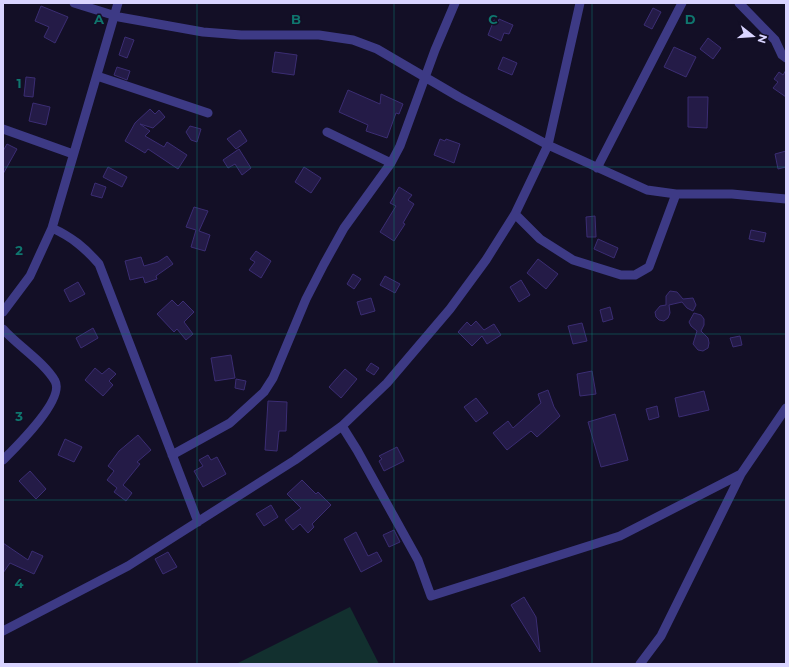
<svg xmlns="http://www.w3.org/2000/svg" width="789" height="667" viewBox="0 0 789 667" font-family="Montserrat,sans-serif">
<rect width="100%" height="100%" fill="#130f26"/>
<path fill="#12302f" d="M350,607l29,57h-143z"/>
<path fill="#241b47" stroke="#3b2d73" d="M41,6l27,11 -13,26 -11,-6 5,-10 -14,-6z
M653,8l8,4 -9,17 -8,-4z
M499,19l14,6 -4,9 -5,-1 -3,8 -13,-6 6,-15 4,2z
M125,37l9,3 -7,18 -8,-3z
M708,38l13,10 -8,11 -13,-10z
M674,47l22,10 -10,20 -22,-10z
M275,52l22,3 -3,20 -22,-3z
M503,57l14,6 -5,12 -14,-6z
M117,67l13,4 -3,9 -13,-5z
M786,70v27l-13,-9 5,-6 -4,-3 5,-7 4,3z
M26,77l9,1 -2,19 -9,-1z
M348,90l32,14 1,-10 22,10 -4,10 -3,-1 -9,25 -21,-7 2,-6 -29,-13z
M688,97h20l-1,31 -19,-1z
M33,103l17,4 -4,18 -17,-4z
M150,109l5,5 4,-4 6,7 -12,11 -13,-4 10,7 -5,5 19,11 3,-5 20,13 -9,14 -30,-20 -3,4 -20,-12 10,-18z
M190,126l11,3 -4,13 -6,-2 -5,-8z
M240,130l7,11 -11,8 -9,-10z
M440,139l5,2 1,-2 14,5 -6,19 -20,-8z
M7,144l10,5 -14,25v-23z
M239,149l12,19 -9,7 -7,-11 -7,4 -5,-8z
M786,151v16l-8,2 -3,-15z
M108,167l19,10 -5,10 -19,-10z
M304,167l17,11 -10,15 -16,-11z
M95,183l11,4 -4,11 -11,-3z
M399,187l13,8 -4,5 6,4 -11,19 2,1 -11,17 -14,-9 16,-26 -6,-3z
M194,207l14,4 -9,20 11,4 -5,16 -14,-4 5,-17 -10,-3z
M595,216l1,21h-9l-1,-20z
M751,230l15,3 -2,9 -15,-3z
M598,239l20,9 -4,10 -20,-9z
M256,251l15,10 -10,17 -12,-8 6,-8 -5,-3z
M167,256l6,8 -17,12 1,3 -12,4 -2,-6 -13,3 -5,-19 16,-4 3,9 14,-4z
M538,259l20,15 -12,15 -19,-16z
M353,274l8,5 -7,10 -7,-5z
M385,276l15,8 -5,9 -15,-8z
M521,280l9,15 -11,7 -9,-15z
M78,282l7,12 -15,8 -6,-12z
M670,291l7,1 6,7 10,-1 3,7 -3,6 -6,-3 -5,-6 -13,3 1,8 -2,5 -4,3 -5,-1 -3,-3 -1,-5 5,-6 6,-1v-9z
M371,298l4,13 -14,4 -4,-13z
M172,300l6,6 5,-5 11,11 -10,10 9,12 -7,6 -9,-11 -3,3 -17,-18z
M610,307l3,12 -10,3 -3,-12z
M694,313l7,2 3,4v6l-3,6 7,7 1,5 -1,5 -5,3 -5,-1 -5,-6 4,-13 -6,-5 -2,-4z
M476,321l8,9 10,-6 7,11 -14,9 -5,-8 -10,10 -14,-14 9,-10 4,4z
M582,323l5,18 -14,3 -5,-18z
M93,328l5,10 -17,10 -5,-10z
M740,336l2,9 -9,2 -3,-9z
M231,355l4,23 -20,3 -4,-23z
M371,363l8,5 -5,7 -8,-5z
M95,368l7,6 7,-6 7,6 -7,7 4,4 -10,11 -18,-16z
M345,369l12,10 -16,19 -12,-11z
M592,371l4,23 -16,2 -3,-22z
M236,379l10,2 -2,9 -9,-2z
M548,390l6,17 6,9 -23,21 -6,-6 -24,19 -14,-17 15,-12 5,7 28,-25 -3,-9z
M704,391l5,19 -30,7 -4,-19z
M476,398l12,15 -12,9 -12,-15z
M268,401l19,1 -1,29h-7l-2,20 -12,-1z
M657,406l2,11 -10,3 -3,-11z
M615,414l13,46 -27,7 -13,-45z
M138,435l13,15 -14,12 3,2 -17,21 9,8 -6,8 -12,-9 3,-4 -10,-8 7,-9 -6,-5 11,-15z
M65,439l17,8 -8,15 -16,-7z
M397,447l7,14 -20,10 -5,-10 3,-2 -3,-3z
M208,455l3,5 6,-3 9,17 -23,13 -9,-16 9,-5 -4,-6z
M30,471l16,18 -10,10 -17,-18z
M302,480l14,14 2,-2 13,13 -19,19 2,3 -6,6 -8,-9 -7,6 -8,-10 16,-12 -14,-14z
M271,505l7,12 -14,9 -8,-12z
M394,530l6,12 -11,5 -6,-12z
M356,532l12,24 9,-4 5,9 -21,11 -17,-33z
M3,543l25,17 4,-9 11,5 -9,18 -24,-11 -7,10z
M168,552l9,15 -14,7 -8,-15z
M524,597l12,20 4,35 -29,-47z"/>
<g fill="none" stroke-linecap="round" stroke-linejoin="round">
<path stroke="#3d3a85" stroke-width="9" d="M74,3l45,14 84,15 38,3h78l34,5 24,9 82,48 89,48 99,45 29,4h56l54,5
M118,3l-66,225c20,9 33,20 47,36l99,258
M739,3l36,37 7,15 4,3
M97,76l111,37
M3,129l70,25
M327,132l64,31
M597,168l85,-165
M515,214l25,25 33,21 48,15h14l14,-8 27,-73
M3,312l27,-36 22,-48
M3,329c15,17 41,33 52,52 10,18 -39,66 -52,79
M342,426l15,24 61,110 13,36 189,-60 121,-62 45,-66
M172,455l58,-32 34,-31 9,-14 33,-79 18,-35 20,-36 47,-65 9,-17 35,-96 20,-47
M3,631l125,-65 167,-106 47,-34 45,-43 63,-74 36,-49 29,-46 33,-69 32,-142
M640,664l21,-28 80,-162"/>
</g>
<path fill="none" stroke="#0f766e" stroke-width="1" stroke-opacity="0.55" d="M197,3v661M394,3v661M592,3v661M3,167h783M3,334h783M3,500h783"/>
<g font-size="13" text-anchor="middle" font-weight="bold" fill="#0f766e" stroke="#130f26" stroke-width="3" stroke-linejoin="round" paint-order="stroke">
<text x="99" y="24">A</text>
<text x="296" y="24">B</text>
<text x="493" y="24">C</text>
<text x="690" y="24">D</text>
<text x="19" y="88">1</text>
<text x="19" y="255">2</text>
<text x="19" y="421">3</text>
<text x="19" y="588">4</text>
</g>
<rect width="789" height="667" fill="none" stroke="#d9d4ff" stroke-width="8"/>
<g transform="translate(753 36) rotate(107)" stroke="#130f26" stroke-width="3" paint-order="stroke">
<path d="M0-3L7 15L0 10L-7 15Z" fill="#d9d4ff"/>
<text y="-6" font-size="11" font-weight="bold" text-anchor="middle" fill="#d9d4ff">N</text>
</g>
</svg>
